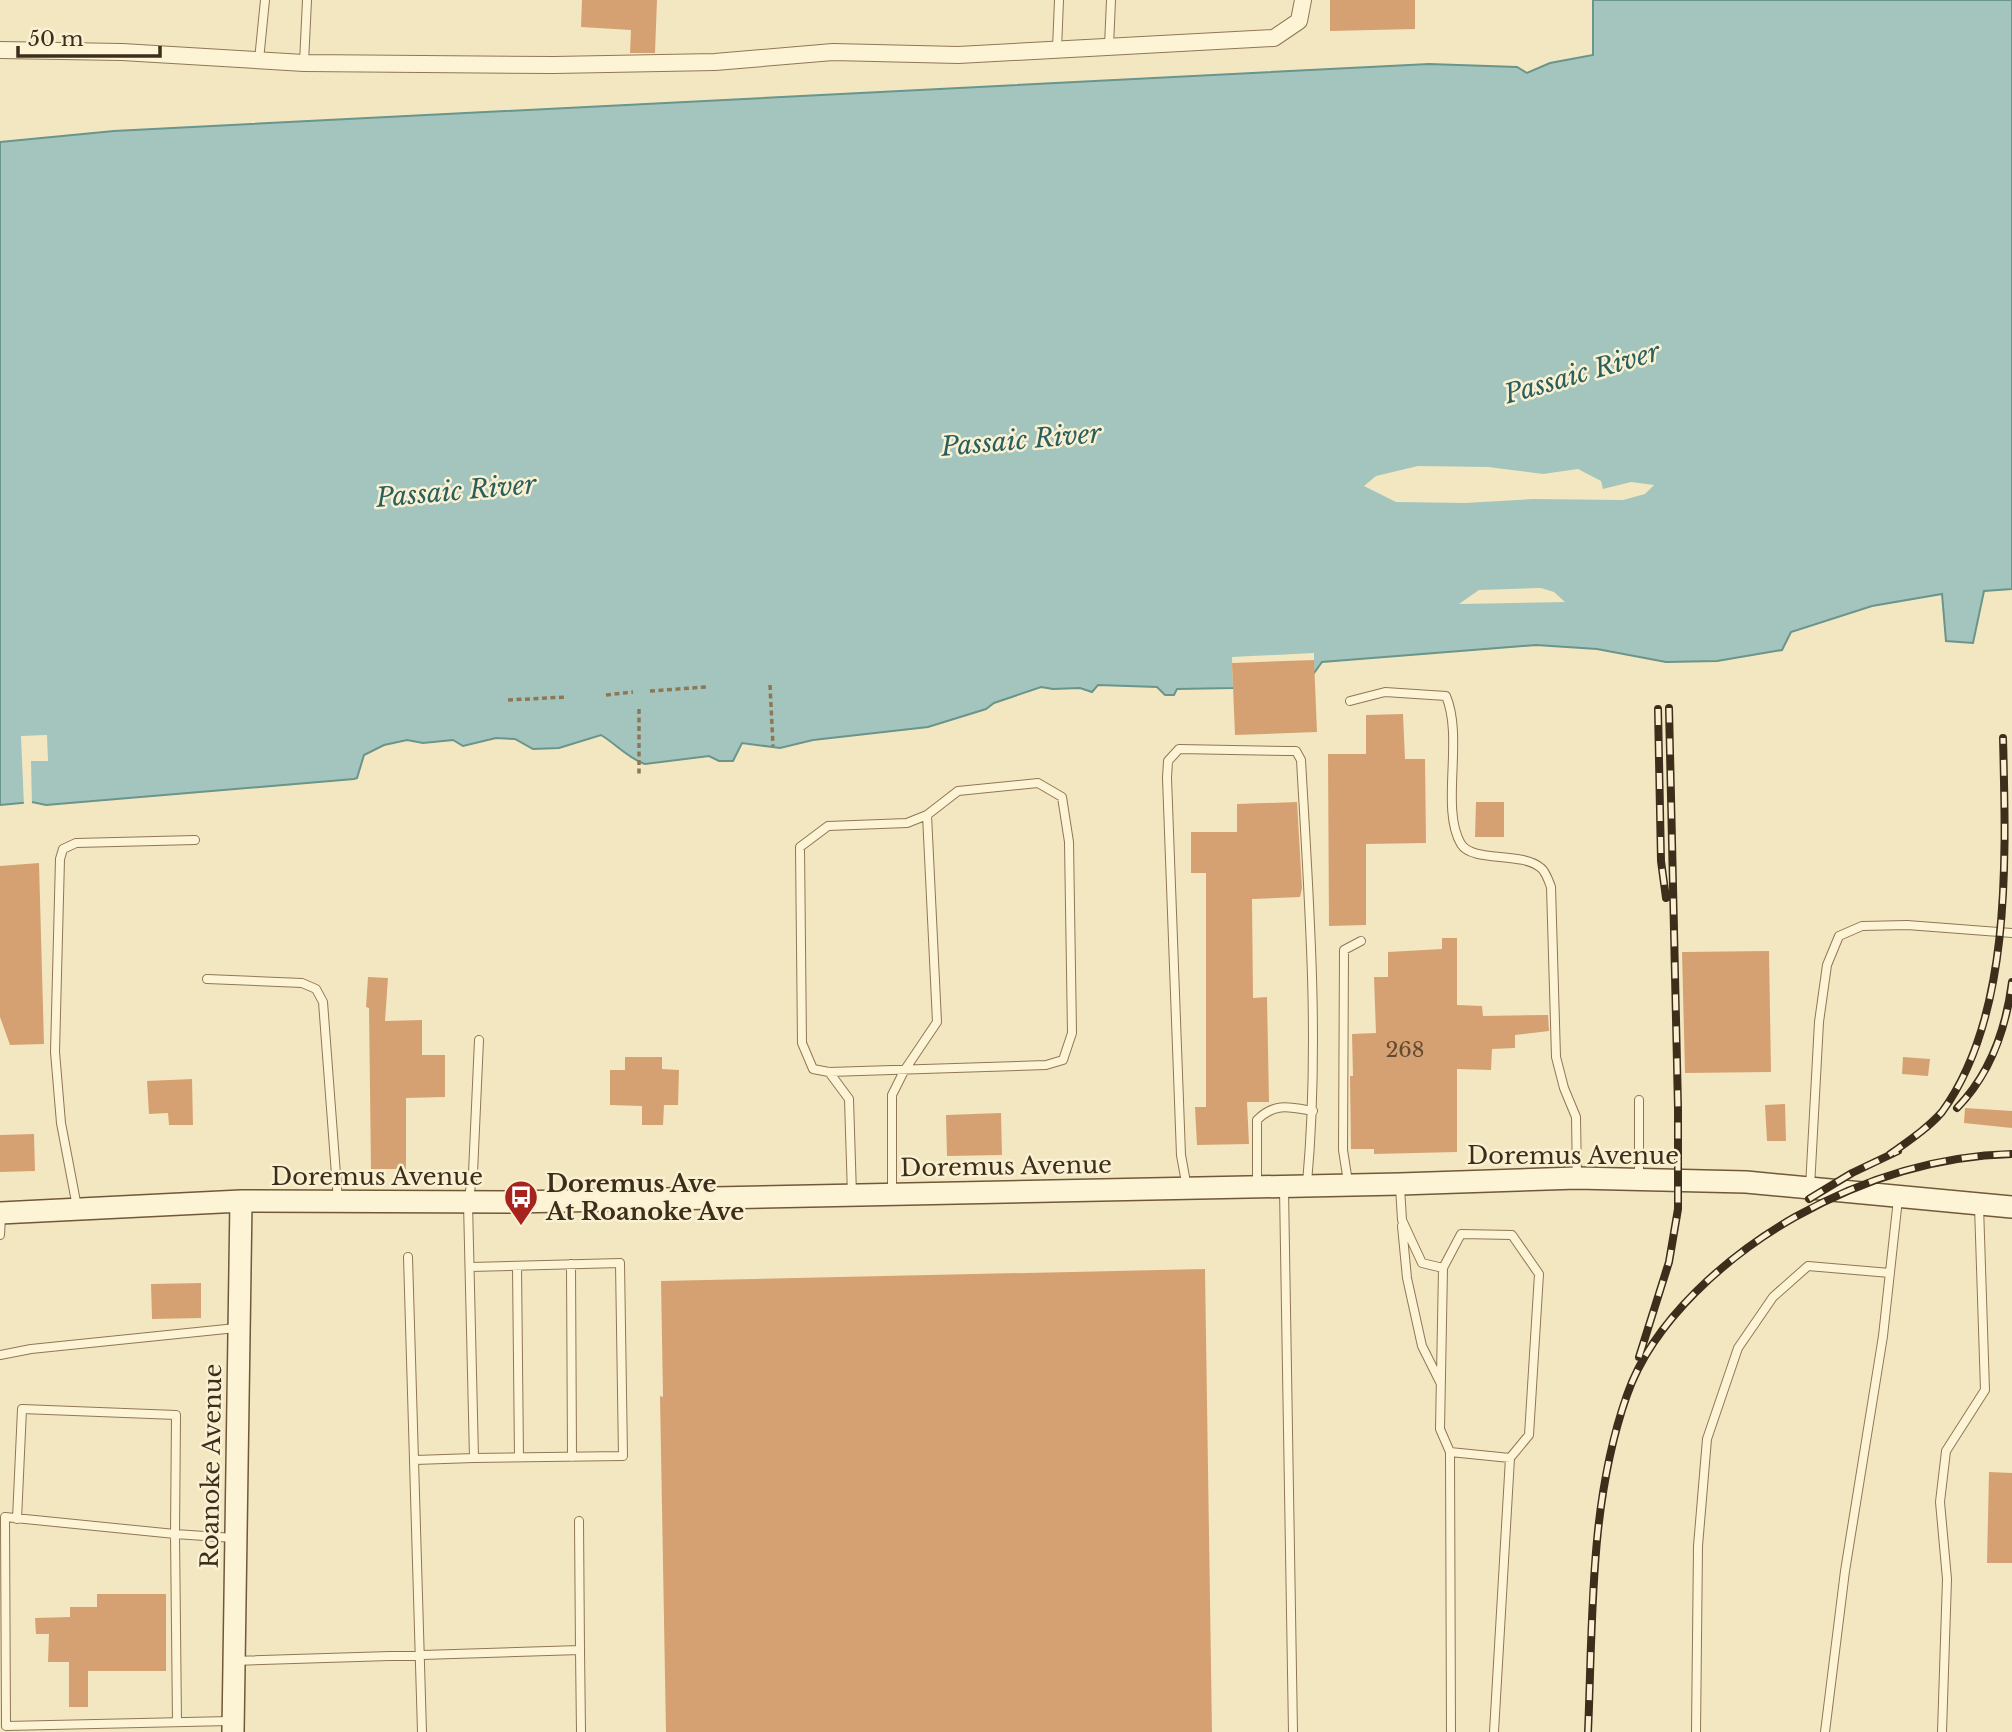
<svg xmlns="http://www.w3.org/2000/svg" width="2012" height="1732" viewBox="0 0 2012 1732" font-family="'Libre Baskerville',serif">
<rect width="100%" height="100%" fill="#f3e7c1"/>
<path fill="#a4c5bd" stroke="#69958c" stroke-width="2" d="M1593,0h419v589l-28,2 -11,52 -27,-2 -4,-47 -70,12 -81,26 -9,18 -65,11 -51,1 -69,-13 -61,-4 -214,17 -8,11 -81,15 -56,1 -3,6h-9l-8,-8 -59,-2 -6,7 -12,-4 -27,1 -12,-2 -47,16 -8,6 -58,18 -115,13 -33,8 -38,-5 -9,18h-14l-10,-5 -64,8c-16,-5 -29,-20 -44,-29l-42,13 -26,1 -18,-10 -19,-1 -33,8 -10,-6 -30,3 -16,-3 -23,5 -20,10 -7,23 -3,1 -308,26 -14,-3 -32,3v-663l114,-11 1315,-67 88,3 10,6 23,-10 43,-8z"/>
<path fill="#f3e7c1" d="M1418,466l70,1 55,7 35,-5 23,12 2,8 28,-7 23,3 -9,9 -22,6 -89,-1 -69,4 -69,-1 -32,-16 12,-10z
M1541,588l13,4 11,10 -106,2 20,-14z
M1314,653v20l-81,15 -1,-31z
M47,735l1,26h-17l1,44 -8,1 -3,-70z"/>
<path fill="#d6a172" d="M582,0h75l-2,53h-25l1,-23 -50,-3z
M1330,0h85v29l-85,2z
M1314,660l3,72 -82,3 -3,-72z
M1403,714l2,45h20l1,84 -60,1v81l-37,1 -1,-172h38v-39z
M1297,802l5,86 -2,9 -48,2 1,99 14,-1 2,105h-22l2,42 -52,1 -2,-38h11v-234h-15v-41h46v-28z
M1476,802h28v35h-29z
M39,863l5,181 -34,1 -10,-28v-151z
M1442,938h15v67l25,1 1,10 65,-1 1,16 -34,4v13l-23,1 -1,21 -34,-1v83l-83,2v-5h-23l-1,-73h3l-1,-42 24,-1 -2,-56h14v-25l54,-3z
M1769,951l2,121 -86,1 -3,-121z
M368,977l20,1 -3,43 37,-1v35h23v42l-39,1v71h-35l-2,-161 -3,-1z
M625,1057h37v12l17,1 -1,35h-14l-1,20h-21v-19l-32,-1v-35h15z
M1903,1057l27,2 -2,17 -26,-2z
M192,1079l1,46h-24l-1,-12 -19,1 -2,-33z
M1785,1104l1,37h-19l-2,-36z
M1965,1108l47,3v17l-48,-5z
M1001,1113l1,42 -55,1 -1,-41z
M34,1134l1,37 -35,1v-37z
M1205,1269l7,463h-546l-6,-336 3,1 -2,-116z
M201,1283v35l-49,1 -1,-35z
M1989,1472l23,1v90h-25z
M97,1594h69v77h-78v36h-19v-45h-21l1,-28h-13l-1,-16 35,-1v-10h27z"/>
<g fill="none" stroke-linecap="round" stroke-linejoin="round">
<g stroke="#8f7756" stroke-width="10">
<path id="lane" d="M1109,46l2,-46
M1057,49l2,-49
M259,60l6,-60
M304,63l3,-63
M1350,701l35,-9 61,4c18,42 -6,113 15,148 12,19 60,7 80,24 5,4 8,14 10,19l5,170 8,31 12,29 1,61
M1038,783l24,14 7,45 3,191 -9,27 -17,5 -217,7 -16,-3 -11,-26 -2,-196 28,-21 79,-3 20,-8 31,-24z
M207,979l95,4 14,6 7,13 15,199
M829,1072l20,27 3,96
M1639,1177v-77
M1348,1182l-5,-32 1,-200 17,-9
M1257,1184v-64c18,-18 33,-13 56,-9
M1400,1187l2,33 20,43 21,5 -3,161 10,23 60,6 19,-23 10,-161 -27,-39 -51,-1 -18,34
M1810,1187l9,-165 8,-57 12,-29 23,-10 45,-1 105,8
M1187,1188l-6,-33 -14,-377 1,-17 11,-12 109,2h8l5,9c8,142 19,281 6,423
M1284,1189l9,543
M892,1192v-97l12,-24 33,-49 -10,-207
M77,1207l-16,-84 -6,-71 5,-193 3,-10 13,-6 119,-3
M1402,1226l5,52 15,68 18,36
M0,1235l1,-19
M408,1257l14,475
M571,1264l1,193
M517,1266l2,191
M470,1267l150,-4 3,193 -149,2 -6,-255 5,-30 6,-133
M0,1355l31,-6 205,-21
M1450,1452l1,280
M415,1460l59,-2
M17,1519l5,-110 154,6 -1,119 59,4
M579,1521l1,129
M234,1661l346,-11 1,82
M177,1722l-2,-188 -170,-17 1,209 224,-5
M1494,1732l16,-274
M1696,1732l2,-186 9,-107 31,-91 35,-51 35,-31 82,7
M1825,1732l20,-161 38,-235 15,-137
M1942,1732l5,-153 -7,-77 6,-51 39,-61 -6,-184"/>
</g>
<g stroke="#8f7756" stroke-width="18">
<path id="street" d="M0,50l122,2 182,11 250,2 161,-3 118,-10 125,3 316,-17 25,-17 4,-21"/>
</g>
<g stroke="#715839" stroke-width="24">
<path id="secondary" d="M0,1213l241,-12 271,1 888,-18 177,-6 169,4 266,25
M233,1732l8,-531"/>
</g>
<path stroke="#8f7756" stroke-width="3.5" stroke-dasharray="5 3.5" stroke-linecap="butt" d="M770,685l3,61
M650,691l56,-4
M606,695l27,-3
M508,700l59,-3
M639,709v65"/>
<use href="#lane" stroke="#fdf3d5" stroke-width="8"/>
<use href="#street" stroke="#fdf3d5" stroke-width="16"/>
<use href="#secondary" stroke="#fdf3d5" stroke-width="21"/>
<g stroke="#3d2e1c" stroke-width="8">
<path id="rail" d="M1658,709l3,152 5,37
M1957,1108c34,-35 49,-79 55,-126
M1889,1155c18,-13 38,-26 53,-43 70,-96 64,-254 61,-374
M1809,1199l43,-26 46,-22
M1639,1357l30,-95 9,-53v-101l-9,-400
M1588,1732c5,-113 1,-229 39,-337 26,-75 101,-140 168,-178 68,-38 139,-61 217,-63"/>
</g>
<use href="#rail" stroke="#faf0d2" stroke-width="5" stroke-dasharray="16" stroke-linecap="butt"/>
</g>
<defs>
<g id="bus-pin" transform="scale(1.75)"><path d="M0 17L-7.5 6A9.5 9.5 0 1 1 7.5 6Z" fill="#a6241e" stroke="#faf0d2"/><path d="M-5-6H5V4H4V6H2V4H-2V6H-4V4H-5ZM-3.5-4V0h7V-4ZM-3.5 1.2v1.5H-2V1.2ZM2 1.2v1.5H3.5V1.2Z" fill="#fff"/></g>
</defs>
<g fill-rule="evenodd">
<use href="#bus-pin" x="521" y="1197"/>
</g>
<g text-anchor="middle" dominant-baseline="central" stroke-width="5" stroke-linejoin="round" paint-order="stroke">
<g font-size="21" fill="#634b32">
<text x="1405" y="1050">268</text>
</g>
<g font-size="24" fill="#3d2e1c" stroke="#faf0d2">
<text x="1573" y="1155">Doremus Avenue</text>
<text transform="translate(1006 1166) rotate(-1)">Doremus Avenue</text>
<text x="377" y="1176">Doremus Avenue</text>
<text transform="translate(211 1466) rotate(-89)">Roanoke Avenue</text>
</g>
<g font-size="24" font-weight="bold" fill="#3d2e1c" stroke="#faf0d2" text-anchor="start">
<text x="546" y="1183">Doremus Ave<tspan x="546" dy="28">At Roanoke Ave</tspan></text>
</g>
<g font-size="26" font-style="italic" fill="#295f5e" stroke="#faf0d2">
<text transform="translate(1582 373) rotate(-16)">Passaic River</text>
<text transform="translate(1021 440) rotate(-5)">Passaic River</text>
<text transform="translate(456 491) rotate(-5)">Passaic River</text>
</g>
</g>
<path d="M18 46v10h142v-10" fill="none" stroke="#3d2e1c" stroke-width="3.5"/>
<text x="28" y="46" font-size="21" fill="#3d2e1c" stroke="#faf0d2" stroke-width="5" paint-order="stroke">50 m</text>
</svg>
